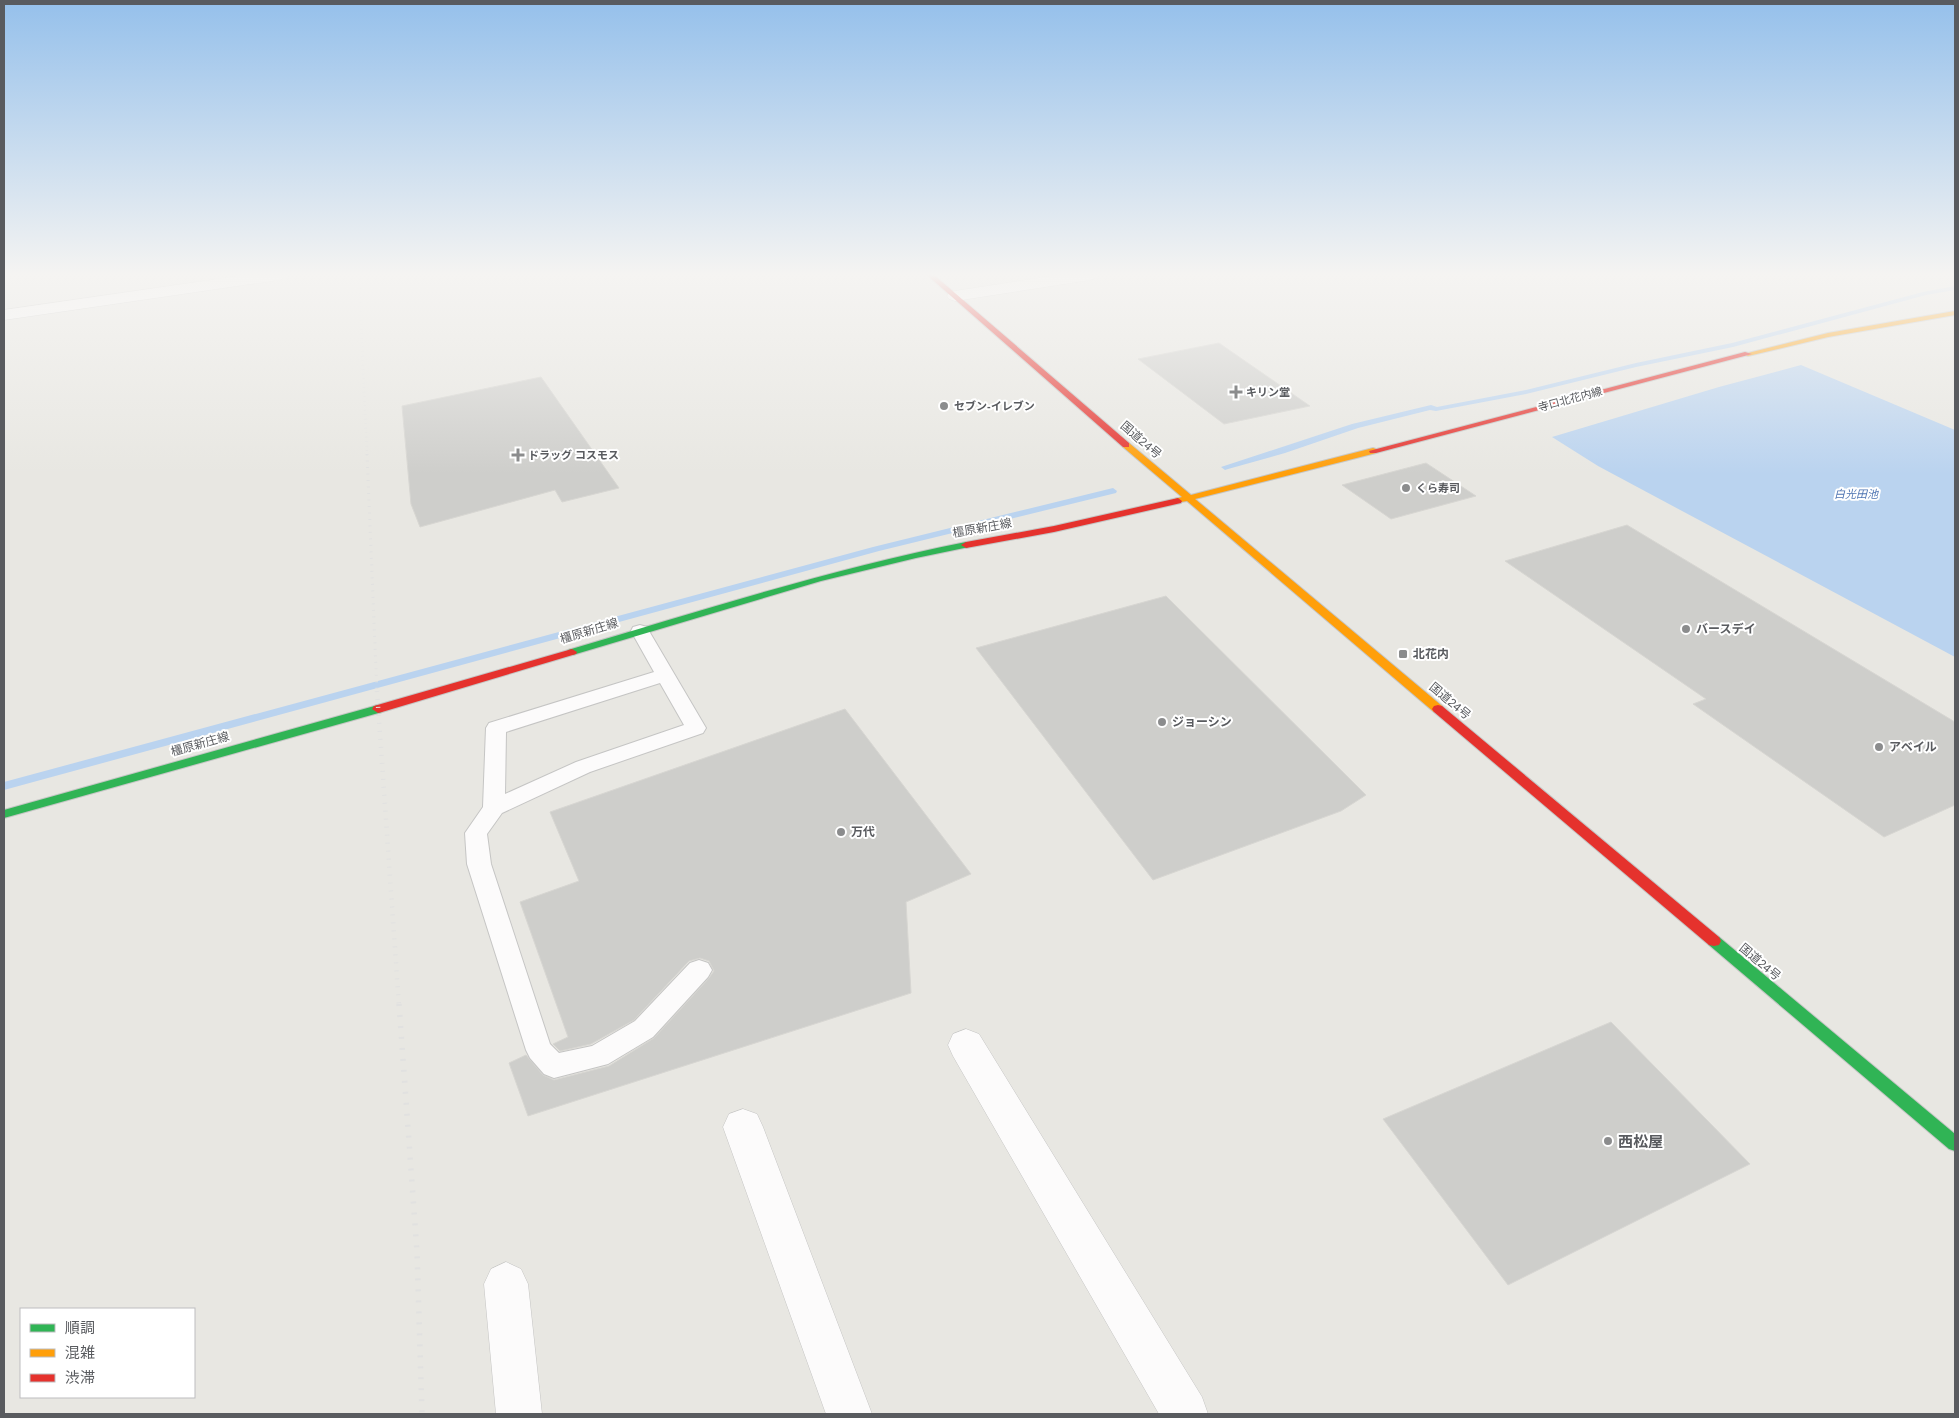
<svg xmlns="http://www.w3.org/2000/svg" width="1959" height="1418" viewBox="0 0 1959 1418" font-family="Arial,'Noto Sans JP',sans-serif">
<rect width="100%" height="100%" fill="#e8e7e2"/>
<path fill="#bad3ef" d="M1801,365l154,65v227l-357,-191 -46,-29 167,-50z"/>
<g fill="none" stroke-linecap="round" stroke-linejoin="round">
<path fill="#bad3ef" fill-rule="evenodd" d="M1955,286v4l-29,5 -193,52 -97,20 -110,27 -90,17 -6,-1 -72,18 -73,25 -57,16 -3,1 -4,-3 131,-43 79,-19 6,2 89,-17 110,-27 96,-20 191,-51z
M1113,488l4,3 -1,2 -237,58 -875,239v-8l869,-235z"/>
</g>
<path fill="#cececb" stroke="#d7d6d2" d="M1219,343l91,63 -86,18 -86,-65z
M541,377l78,111 -57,14 -7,-12 -135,37 -9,-23 -9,-98z
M1426,463l50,33 -85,23 -49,-34z
M1627,525l328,197v83l-71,32 -191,-133 13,-5 -201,-138z
M1166,596l200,199 -25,16 -188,69 -177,-232z
M845,709l126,165 -65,28 5,91 -383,123 -19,-53 17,-8 17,20 11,5 55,-14 45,-28 55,-60 5,-7 -5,-10 -9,-3 -11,3 -55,59 -43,24 -31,7 -7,-7 15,-7 -48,-135 59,-21 -29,-69z
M1611,1022l139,142 -242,121 -125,-166z"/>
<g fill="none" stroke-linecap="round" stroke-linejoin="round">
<g stroke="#c5c5c4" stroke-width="2">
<path id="lane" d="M640,625l7,2 2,4 57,97 -3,5 -113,39 -88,41 -15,21 4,30 59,180 9,9 33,-7 43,-25 55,-58 9,-3 9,3 4,7 -4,7 -55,60 -45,27 -54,14 -10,-4 -14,-16 -4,-8 -59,-186 -2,-31 18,-26 3,-79 3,-5 165,-51 -23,-41 2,-4zM660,683l24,42 -108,37 -71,32 1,-62z"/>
</g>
<g stroke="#c5c5c4" stroke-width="1">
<path id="street" d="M246,275h41l-3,3 -5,2 -275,40v-10z
M1059,275h39l-3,3 -5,2 -135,21 -6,-2 -2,-3 2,-3 6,-2z
M966,1029l13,5 223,363 6,17h-49l-206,-358 -5,-11 5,-11z
M743,1109l14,5 6,13 109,287h-46l-103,-287 6,-13z
M506,1262l15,7 7,15 14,130h-46l-12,-130 7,-15z"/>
</g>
<g stroke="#c5c6c5" stroke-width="2">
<path id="fast" d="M966,542l5,3 -2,2 -53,11 -95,23 -245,73 -4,1 -5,-3 1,-2c132,-39 263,-81 398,-108z
M378,705l4,1 2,3 -2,3 -378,106v-8z
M1714,936l5,1 236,197v17l-6,-2 -240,-204 -2,-4 2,-4z"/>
</g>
<g stroke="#c5c6c5" stroke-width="2">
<path id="slow" d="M1955,311v4l-127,22 -80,19 -4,-2 84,-21z
M1123,443h6l62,52 182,-47 3,1v4l-181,46 247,207 2,3 -2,3h-8l-247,-211 -12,2v-4l7,-2 -59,-50z"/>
</g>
<g stroke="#c5c6c5" stroke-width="2">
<path id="jam" d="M927,275h7l195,168v4h-6z
M1745,352l7,2 -376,99h-6l-1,-2z
M1178,498l4,3 -1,2 -127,29 -88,16 -5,-3 5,-3 88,-16z
M572,649l5,3 -1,2 -194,58 -4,1 -6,-4 2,-3z
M1438,705l4,1 277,231 2,4 -2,4 -5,1 -5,-1 -275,-233 -2,-3 2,-3z"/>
</g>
<use href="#lane" fill="#fcfbfb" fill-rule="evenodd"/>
<use href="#street" fill="#fcfbfb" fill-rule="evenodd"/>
<use href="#fast" fill="#30b455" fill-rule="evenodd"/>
<use href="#slow" fill="#ff9f0a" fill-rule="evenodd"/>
<use href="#jam" fill="#e5322d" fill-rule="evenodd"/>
<path stroke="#e1e1e0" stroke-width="2.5" stroke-dasharray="0.5 4" stroke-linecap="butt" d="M359,275l8,181"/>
<path stroke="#e1e1e0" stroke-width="3" stroke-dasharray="1 5.5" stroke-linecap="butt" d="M367,454l10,239"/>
<path stroke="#e1e1e0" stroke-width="4.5" stroke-dasharray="1 7" stroke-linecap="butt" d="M377,691l22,315"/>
<path stroke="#e1e1e0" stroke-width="5.5" stroke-dasharray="2 9" stroke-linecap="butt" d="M399,1004l18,248 5,162"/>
</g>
<linearGradient id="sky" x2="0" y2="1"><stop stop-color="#95c0eb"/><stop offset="0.58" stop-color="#f5f4f2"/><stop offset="1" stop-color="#f5f4f2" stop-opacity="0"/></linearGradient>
<rect width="1959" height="474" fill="url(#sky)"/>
<g fill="#8b8c8d" stroke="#fff" stroke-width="2">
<path d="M1233.5 384.5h5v5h5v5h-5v5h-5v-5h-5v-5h5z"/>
<circle cx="944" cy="406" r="5"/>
<path d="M515.5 447.5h5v5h5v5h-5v5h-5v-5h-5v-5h5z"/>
<circle cx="1406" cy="488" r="5"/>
<circle cx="1686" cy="629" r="5"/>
<rect x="1398" y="649" width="10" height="10" rx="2.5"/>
<circle cx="1162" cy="722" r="5"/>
<circle cx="1879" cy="747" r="5"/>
<circle cx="841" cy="832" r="5"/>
<circle cx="1608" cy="1141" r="5"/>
</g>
<g text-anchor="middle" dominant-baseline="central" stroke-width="4" stroke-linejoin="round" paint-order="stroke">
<g font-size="11" font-weight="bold" fill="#595b5f" stroke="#fff" text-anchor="start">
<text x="1246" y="392">キリン堂</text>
<text x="954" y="406">セブン-イレブン</text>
<text x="528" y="455">ドラッグ コスモス</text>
<text x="1416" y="488">くら寿司</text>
</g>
<g font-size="11" fill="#595b5f" stroke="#fff">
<text transform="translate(1570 399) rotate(-15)">寺口北花内線</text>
</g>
<g font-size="11" font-style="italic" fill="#4e74b2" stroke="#fff">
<text x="1856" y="494">白光田池</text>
</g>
<g font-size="12" fill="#595b5f" stroke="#fff">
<text transform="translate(1141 440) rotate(41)">国道24号</text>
<text transform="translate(982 528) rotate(-10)">橿原新庄線</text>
<text transform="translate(589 631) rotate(-17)">橿原新庄線</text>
<text transform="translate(1450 701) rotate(40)">国道24号</text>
<text transform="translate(200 744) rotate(-16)">橿原新庄線</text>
<text transform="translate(1760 962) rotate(40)">国道24号</text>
</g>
<g font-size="12" font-weight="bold" fill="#595b5f" stroke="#fff" text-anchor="start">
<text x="1696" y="629">バースデイ</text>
<text x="1413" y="654">北花内</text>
<text x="1172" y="722">ジョーシン</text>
<text x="1889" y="747">アベイル</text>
<text x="851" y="832">万代</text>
</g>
<g font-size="15" font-weight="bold" fill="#595b5f" stroke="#fff" text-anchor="start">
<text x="1618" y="1141">西松屋</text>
</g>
</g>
<rect width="1959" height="1418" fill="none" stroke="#595b5f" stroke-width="10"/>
<rect x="20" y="1308" width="175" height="90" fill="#ffffff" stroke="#bdbdbf"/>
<rect x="30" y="1324" width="25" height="8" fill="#30b455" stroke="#bdbdbf"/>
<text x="65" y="1333" font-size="15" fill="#595b5f">順調</text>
<rect x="30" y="1349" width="25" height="8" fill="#ff9f0a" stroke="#bdbdbf"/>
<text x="65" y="1358" font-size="15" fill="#595b5f">混雑</text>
<rect x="30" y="1374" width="25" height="8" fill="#e5322d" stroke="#bdbdbf"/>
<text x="65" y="1383" font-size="15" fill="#595b5f">渋滞</text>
</svg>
